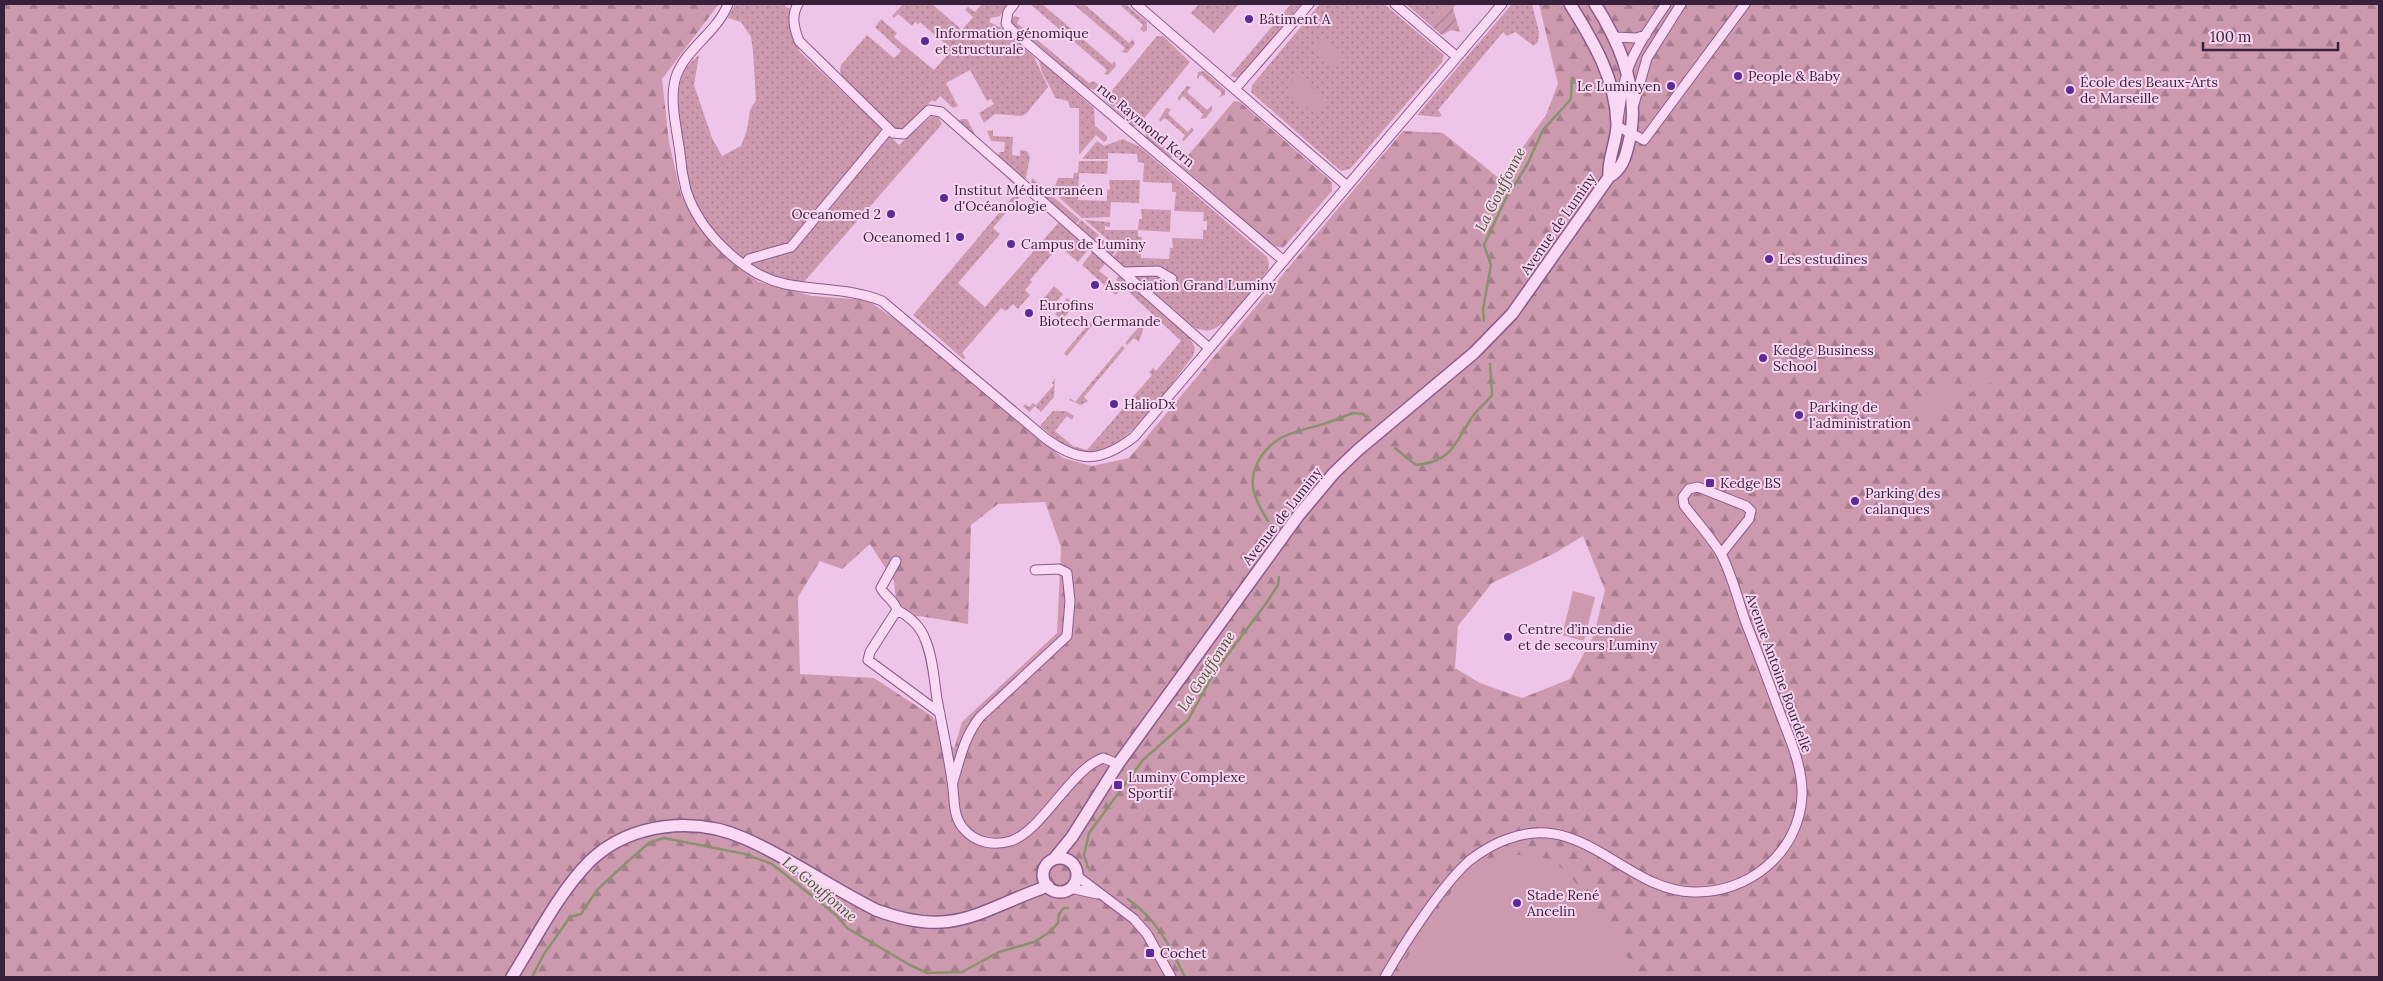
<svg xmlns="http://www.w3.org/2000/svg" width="2383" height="981" viewBox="0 0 2383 981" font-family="Lora,serif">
<defs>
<pattern id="grass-dots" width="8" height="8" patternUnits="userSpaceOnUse" patternTransform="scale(1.25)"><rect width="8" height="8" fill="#cd99af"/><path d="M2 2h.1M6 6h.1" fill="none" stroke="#a77c8f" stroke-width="1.8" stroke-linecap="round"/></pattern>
<pattern id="forest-firs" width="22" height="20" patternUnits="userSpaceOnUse" patternTransform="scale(1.25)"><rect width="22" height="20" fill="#cd99af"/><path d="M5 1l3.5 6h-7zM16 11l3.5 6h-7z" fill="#a77c8f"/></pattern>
<pattern id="garden-furrows" width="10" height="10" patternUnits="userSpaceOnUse" patternTransform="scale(1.25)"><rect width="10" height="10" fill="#cd99af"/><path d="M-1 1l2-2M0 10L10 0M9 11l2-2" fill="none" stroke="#a77c8f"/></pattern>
</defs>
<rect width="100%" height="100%" fill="#eec5e8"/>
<path fill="url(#grass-dots)" d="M735,4h52l-2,3 7,2c-6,16 -1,28 8,43l99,93 33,-29 7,2 3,6 -139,159c-39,-8 -63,-21 -89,-52 -8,-9 -16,-21 -20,-32 -9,-22 -20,-94 -14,-116 2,-11 11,-22 19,-28l-5,30 18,53 10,18 19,-10 6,-16 3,-20 6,-10 -3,-49 -2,-14 -10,-15 -13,-4z
M903,4h29l30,26 11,-13 -8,-7 3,-3 7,5 7,-8h25l-7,12 -9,2 -2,4 14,7 31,28 14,30 -22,27 -5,2 -26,-2 -11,9 -5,-10 15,-9 -3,-5 -4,2 -17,-31 -24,13 12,23 -5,2 -13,-12 -5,6 -3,-2 -29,30 -8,-1 -52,-49 -3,-9 1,-6 26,-30 27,23 7,-7 -26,-24 6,-8 16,14 -3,4 40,33 16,-18 -4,-3 2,-3 -28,-24 -2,2 -3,-2 -3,4 -14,-12 -4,4 -2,-2z
M1030,4h12l70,60 3,-3 1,5 -8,9 -4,-1 3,-4z
M1073,4h11l45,39 4,-4 2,5 -8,9 -5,-1 3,-4z
M1119,4h6l22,18v8l-3,2 -4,-3 3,-4z
M1199,4h40l-25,29 -23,-20z
M1291,4h10l-62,74 -9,-2z
M1320,4h64l60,51 -2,7 -92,107 -9,2 -90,-79 1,-7z
M1406,4h42l-18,21z
M1512,4h20l7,28 -1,10 -4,4 -19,-14 -8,4 -4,-4 -65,78 4,5 -3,2 -22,-2z
M1014,16l6,2 -3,5 72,60 5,-2 4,3 -2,6 -8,-2 -77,-66z
M1157,36h6l27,26 -52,64h-5l-29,-26z
M1039,60l55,48 1,18 12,10v4l-3,2 -8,-7 -17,20v-47h-9l-2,-7 -13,-3c-4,-13 -15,-24 -16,-38z
M1204,71l21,19v5l-6,2 3,-4 -21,-18 -4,4 1,-7z
M1187,86l4,1 -4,5 20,18 5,-5v5l-6,8 -6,1 3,-5 -20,-18 -4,5 -1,-4z
M1166,108l5,1 -3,5 20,18 4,-5 2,3 -10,11 -2,-1 3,-5 -20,-17 -5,4 -1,-2z
M962,119h5l10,19 -20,-17z
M1148,129l7,2 -3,4 18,16 4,-3 2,3 -5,7 -25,-21 -1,-4z
M993,130v6l20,1 -1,18 8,1v-6l7,1 3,6 -4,21 -3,1 -26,-23 3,-4h4l1,-10 -14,-1 -4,-10z
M1123,139l17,8 127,110 2,7 -1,6c-12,15 -39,55 -57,60 -6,2 -11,-1 -16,-2l-82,-71 6,-8 22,2v7l28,1 1,-11h3l-1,-10 31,1v-9h4v-9h-4l1,-9 -30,-1 2,-19h-4v-9l-29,-1 1,-19 -6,-1 -1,-8 -29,-1v6h-26l15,-18 7,5z
M1079,161h29l-1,13 -28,-1 -1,27 29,1v-11l3,-1 -1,-9h31l-1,23 -28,-1 -1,15 -28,1 -29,-26 5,-14h15l1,-5h4z
M1032,178l48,42 -5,5 -44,-40z
M1020,188l4,3 -31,37 7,6 -42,49 27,24 74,-85 31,26 -12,14 -19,-16 -29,34 2,2 -7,8 5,5 -12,14 -5,-5 -7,7 -5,-3 -39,45 4,5 -3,1 -50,-44z
M1141,209l30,1 -1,22 -32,-2v7h4l-1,9h-26l-30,-26 25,2v5l-5,-1v4h33l1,-11h3z
M1081,220l18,15 -5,6 -18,-15z
M1100,237l16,13 -4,6 -16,-14z
M1093,251l95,84 7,13 -2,8c-21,26 -67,98 -103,97 -20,-1 -35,-15 -50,-27l13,-15h13l8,5 -2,4 -5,-4 -12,15 18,15 14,4 65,-75 -3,-3 4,-4 3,3 25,-30 -65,-61 3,-4 -14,-12 -6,7 22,17 -5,7 -34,-30z
M1054,286l9,8 -14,17 -9,-8z
M1067,298l8,7 -13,15 -7,-6z
M1092,320l3,2 -28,34 -3,-2 1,-2z
M1143,322l2,1 -6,19 -5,-4 -7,7 -2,-2z
M1122,346l3,2 -41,49 4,4 -7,4 -12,-5 1,-2 5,4z
M1055,378l-1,19 -13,15 -6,-6 -6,6 -6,-6 2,-2 4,3 4,-4 3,2 18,-20 -2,-2z"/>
<path fill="url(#forest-firs)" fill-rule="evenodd" d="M4,4h715l-57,75 7,63 12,53 18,32 31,33 29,22 53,14 55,4 31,21 165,137 29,8 37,-8 274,-327 40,2 57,46 46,-64 12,-31 -19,-80h840v973h-2375zM1045,502l16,45 -4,86 -95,89 -8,27 -22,-33 -58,-38 -74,-4 -2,-77 22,-36 22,8 28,-25 24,37 4,37 21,-2 49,8 3,-99 27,-21zM1583,536l22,54 -11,45 -24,44 -48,19 -42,-15 -25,-15 3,-42 34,-43 63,-30z
M1234,101l6,1 92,80v9l-49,57 -9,-2 -94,-81z"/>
<path fill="url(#garden-furrows)" d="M1448,4h8l-3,4 7,24 -9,-2 -9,5 -12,-10z"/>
<path fill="#cd99af" d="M1322,38l21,16 -9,12 -20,-16z
M1297,76l29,24 -11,14 -29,-24z
M1988,365l8,15 -28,14 -8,-15z
M1950,381l10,18 -40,23 -10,-18z
M1573,591l22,6 -11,44 -22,-6z
M1505,855c15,0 32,-1 46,6 26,12 73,90 89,116h-243c14,-28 61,-105 89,-118 6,-2 13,-2 19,-4z"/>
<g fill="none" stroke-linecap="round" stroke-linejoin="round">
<path stroke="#89916d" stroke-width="2.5" d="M1484,321l-1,-12 8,-44 -7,-20 22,-47 21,-33 16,-35 28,-31 1,-21
M1395,448l21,17c37,-3 39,-23 57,-49 6,-8 13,-13 19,-21l-2,-31
M1268,521c-13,-21 -22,-38 -9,-61 14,-25 36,-28 61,-35 12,-3 22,-8 33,-12l10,1 6,5
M1088,868l-4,-13 5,-22 54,-73 45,-40 26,-47 53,-71 11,-17 1,-8
M1128,899c32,24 40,45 57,78
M532,977l12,-23 26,-37 11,-3 16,-24 29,-27 23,-20 15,-5 81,16 27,10 64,51 11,13 61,36 19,9 35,-1 37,-20 35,-10 16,-10 8,-9 1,-9 5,-6h4"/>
<g stroke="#895b8a" stroke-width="11">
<path id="minor" d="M728,4c-10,27 -40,43 -51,70 -9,23 0,55 3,79 1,13 3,25 6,37 13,41 57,85 99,94 33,7 65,4 97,17l163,137c34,25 55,25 89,-1l368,-433
M798,4c-7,12 -4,24 1,37l94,92 11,1 25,-24 12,2 268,236
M1014,4l-6,8 -2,12 9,9 269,228
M1136,4l211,182
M1395,4l62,53
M1666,4c-14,21 -31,43 -39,68 -5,18 -7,36 -10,54l27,14 101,-136
M1614,37l22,1 10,-3
M1235,89l74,-85
M1634,104l13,-46 34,-54
M745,264l4,-5 42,-12 98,-118
M1123,272l35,-1 14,8
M896,561l-15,27c4,9 13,11 16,22l-27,42 -2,8 72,53
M897,610c13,7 23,15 28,29 8,19 9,40 12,60 5,27 11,54 15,82 3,16 0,34 11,47 12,15 31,18 48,13 31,-10 60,-72 92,-83l15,6
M953,782c7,-23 11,-45 27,-65l87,-81 3,-35 -3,-28 -8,-4 -24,1
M1077,876l57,43 13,15 24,43
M1070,888l27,6
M1385,977c18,-32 57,-92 84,-116 11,-9 28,-19 42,-23 73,-26 116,53 182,54 55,2 106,-39 109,-96 1,-29 -12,-57 -22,-83 -11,-30 -22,-60 -34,-90 -8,-22 -14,-49 -25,-69 -10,-17 -25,-33 -37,-49l-1,-8 6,-8 9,-2 48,19 5,5 -2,8 -28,35"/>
</g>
<g stroke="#895b8a" stroke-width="14">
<path id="tertiary" d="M1570,4c23,37 46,75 47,120 0,18 -10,36 -8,53
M1043 875a17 17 0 1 1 34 0a17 17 0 1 1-34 0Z
M1054,859l18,-22 46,-73 180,-248 36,-43 24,-23 116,-97 38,-39 97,-137c12,-7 16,-18 19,-31 14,-51 -6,-100 -33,-142
M512,977c23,-37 47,-85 78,-116 41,-39 106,-45 156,-22 45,20 86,49 130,71 78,29 101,1 172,-24"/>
</g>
<use href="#minor" stroke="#f9d9f4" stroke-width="9"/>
<use href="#tertiary" stroke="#f9d9f4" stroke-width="11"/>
</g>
<g fill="#5c2b99" stroke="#f6d5f0" stroke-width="2">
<circle cx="1249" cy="19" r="5"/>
<circle cx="925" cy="41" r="5"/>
<circle cx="1738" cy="76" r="5"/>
<circle cx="1671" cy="86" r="5"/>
<circle cx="2070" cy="90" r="5"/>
<circle cx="944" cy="198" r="5"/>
<circle cx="891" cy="214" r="5"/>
<circle cx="960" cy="237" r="5"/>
<circle cx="1011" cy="244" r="5"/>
<circle cx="1769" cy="259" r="5"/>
<circle cx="1095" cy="285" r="5"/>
<circle cx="1029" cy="313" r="5"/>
<circle cx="1763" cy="358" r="5"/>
<circle cx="1114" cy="404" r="5"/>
<circle cx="1799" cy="415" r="5"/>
<rect x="1705" y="478" width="10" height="10" rx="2.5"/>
<circle cx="1855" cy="501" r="5"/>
<circle cx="1508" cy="637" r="5"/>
<rect x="1113" y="780" width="10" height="10" rx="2.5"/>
<circle cx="1517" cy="903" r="5"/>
<rect x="1145" y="948" width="10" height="10" rx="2.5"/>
</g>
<g text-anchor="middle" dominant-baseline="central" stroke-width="4" stroke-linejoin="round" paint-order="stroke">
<g font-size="14" fill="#381f3a" stroke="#f6d5f0" text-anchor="start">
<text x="1259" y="19">Bâtiment A</text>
<text x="935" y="33">Information génomique<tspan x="935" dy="16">et structurale</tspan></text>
<text x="1748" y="76">People &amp; Baby</text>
<text x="2080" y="82">École des Beaux-Arts<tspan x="2080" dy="16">de Marseille</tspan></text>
<text x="1661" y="86" text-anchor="end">Le Luminyen</text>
<text x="954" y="190">Institut Méditerranéen<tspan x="954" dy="16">d'Océanologie</tspan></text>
<text x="881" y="214" text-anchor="end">Oceanomed 2</text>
<text x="950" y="237" text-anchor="end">Oceanomed 1</text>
<text x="1021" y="244">Campus de Luminy</text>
<text x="1779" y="259">Les estudines</text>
<text x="1105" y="285">Association Grand Luminy</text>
<text x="1039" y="305">Eurofins<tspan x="1039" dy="16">Biotech Germande</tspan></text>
<text x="1773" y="350">Kedge Business<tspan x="1773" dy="16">School</tspan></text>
<text x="1124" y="404">HalioDx</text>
<text x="1809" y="407">Parking de<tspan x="1809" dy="16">l'administration</tspan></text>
<text x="1720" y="483">Kedge BS</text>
<text x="1865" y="493">Parking des<tspan x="1865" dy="16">calanques</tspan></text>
<text x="1518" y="629">Centre d’incendie<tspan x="1518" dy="16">et de secours Luminy</tspan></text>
<text x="1128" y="777">Luminy Complexe<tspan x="1128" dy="16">Sportif</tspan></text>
<text x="1527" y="895">Stade René<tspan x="1527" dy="16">Ancelin</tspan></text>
<text x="1160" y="953">Cochet</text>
</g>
<g font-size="14" fill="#381f3a" stroke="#f6d5f0">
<text transform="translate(1146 125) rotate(40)">rue Raymond Kern</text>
<text transform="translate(1558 224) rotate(-55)">Avenue de Luminy</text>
<text transform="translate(1282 516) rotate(-52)">Avenue de Luminy</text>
<text transform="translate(1779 673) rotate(70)">Avenue Antoine Bourdelle</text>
</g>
<g font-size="15" font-style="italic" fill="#495a2e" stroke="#f6d5f0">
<text transform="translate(1500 189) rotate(-63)">La Gouffonne</text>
<text transform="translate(1206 671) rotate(-57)">La Gouffonne</text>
<text transform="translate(820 889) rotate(40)">La Gouffonne</text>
</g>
</g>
<rect width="2383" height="981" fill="none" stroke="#381f3a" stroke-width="10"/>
<path d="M2203 42v8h135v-8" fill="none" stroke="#381f3a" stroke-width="2.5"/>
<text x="2210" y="42" font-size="15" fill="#381f3a" stroke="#f6d5f0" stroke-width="4" paint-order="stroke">100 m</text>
</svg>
